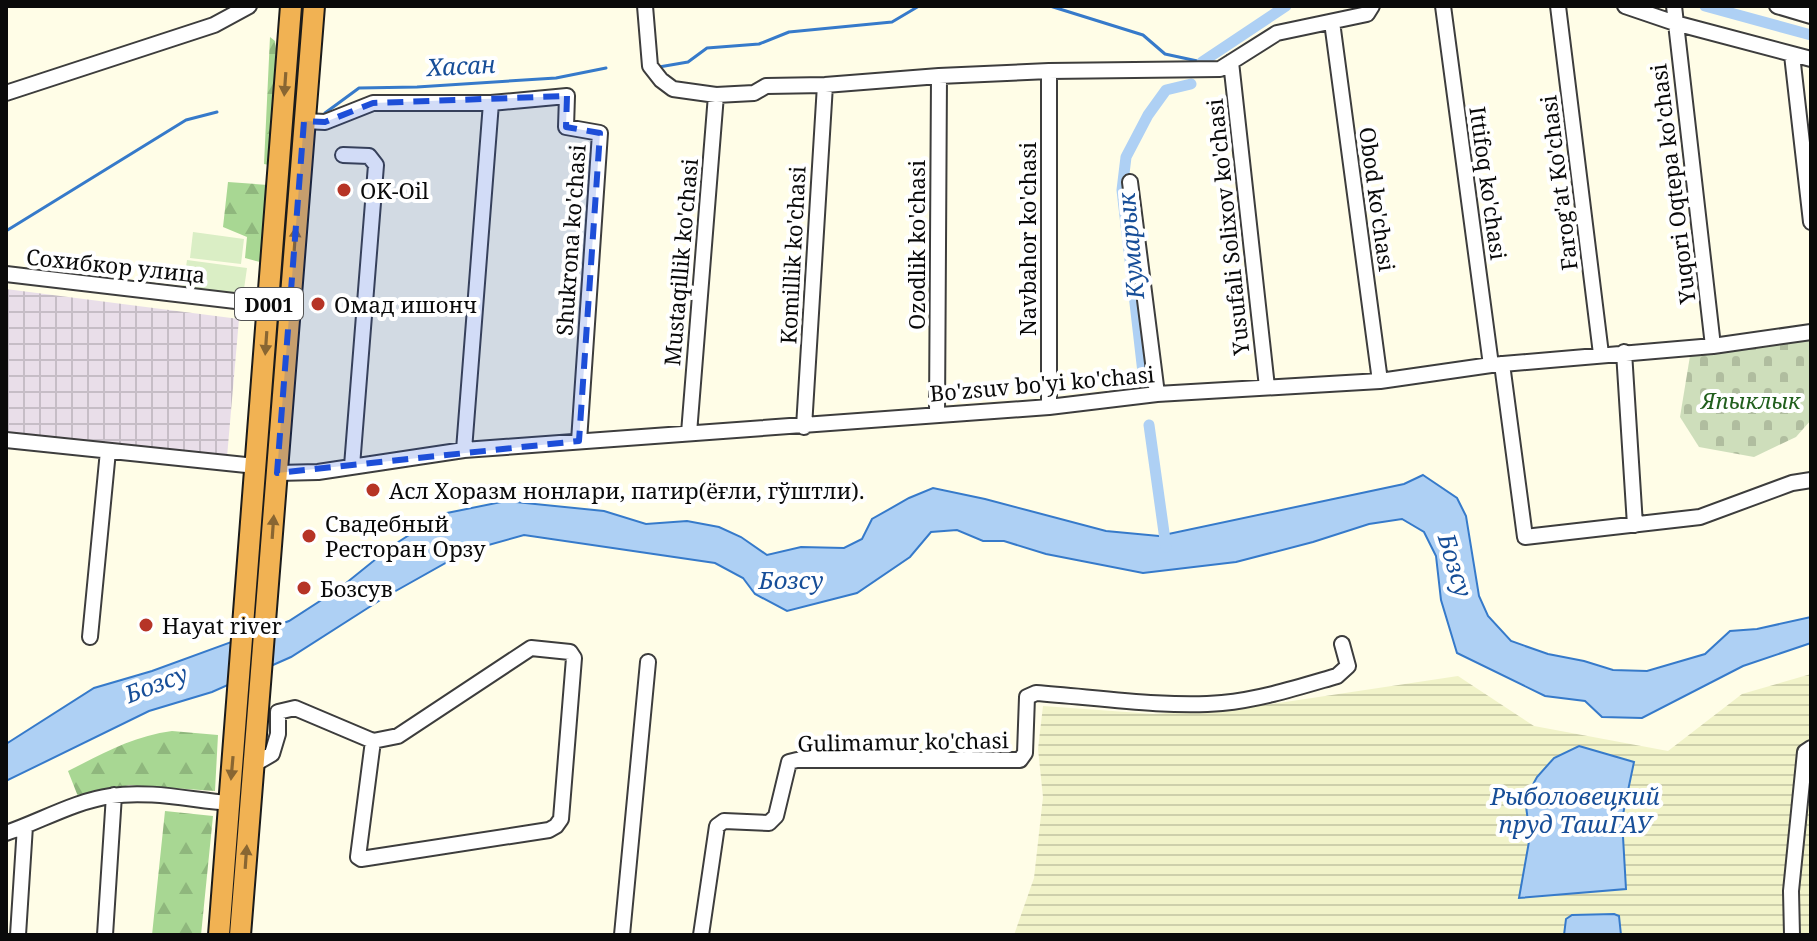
<svg xmlns="http://www.w3.org/2000/svg" width="1817" height="941" viewBox="0 0 1817 941" font-family="'Noto Serif',serif">
<defs>
<pattern id="industrial-grid" width="8" height="8" patternUnits="userSpaceOnUse" patternTransform="scale(2)"><rect width="8" height="8" fill="#e9dee9"/><path d="M0 4h8M4 0v8" fill="none" stroke="#c6bdc6"/></pattern>
<pattern id="farmland-rules" width="6" height="5" patternUnits="userSpaceOnUse" patternTransform="scale(2)"><rect width="6" height="5" fill="#f1f3c9"/><path d="M0 2.5h6" fill="none" stroke="#cdcfab"/></pattern>
<pattern id="forest-firs" width="22" height="20" patternUnits="userSpaceOnUse" patternTransform="scale(2)"><rect width="22" height="20" fill="#a8d793"/><path d="M5 1l3.5 6h-7zM16 11l3.5 6h-7z" fill="#8fb77d"/></pattern>
<pattern id="cemetery-stones" width="16" height="16" patternUnits="userSpaceOnUse" patternTransform="scale(2)"><rect width="16" height="16" fill="#cedebb"/><path d="M2 7V4a2 2 0 0 1 4 0v3zM10 15v-3a2 2 0 0 1 4 0v3z" fill="#b0bd9f"/></pattern>
</defs>
<rect width="100%" height="100%" fill="#fffde7"/>
<path fill="url(#industrial-grid)" d="M6,289l233,30 -12,138 -221,-23z"/>
<path fill="url(#farmland-rules)" d="M1811,674v261h-797l20,-57 9,-81 -5,-48 5,-43 111,8 118,-10 186,-28 76,50 134,25 74,-57z"/>
<path fill="#c7e7b3" d="M299,6h7l-19,238 -6,-1z
M262,479h7l-35,456h-8z"/>
<path fill="url(#forest-firs)" d="M270,37l5,4 1,8 -7,116 -5,-1z
M228,182l40,3 -8,77 -15,-4 2,-21 -24,-10z
M172,731l46,4 -3,56 -86,-6 -50,14 -11,-28c34,-17 65,-35 104,-40z
M165,811l48,5 -12,119h-49z"/>
<path fill="url(#cemetery-stones)" d="M1811,336v84l-15,17 -42,20 -55,-10 -19,-30 10,-61z"/>
<path fill="#daeec5" d="M193,232l51,7 -3,25 -51,-6z
M187,260l60,8 -4,28 -60,-8z"/>
<path fill="#aed0f4" stroke="#367aca" stroke-width="2" d="M1423,475l34,23 9,18 13,80 9,20 23,25 37,13 36,7 29,9 34,1 58,-17 25,-23 27,-2 54,-12v26l-68,23 -101,52 -40,-1 -17,-16 -40,-5 -88,-43 -16,-53 -5,-44 -12,-24 -22,-13 -33,5 -56,18 -77,20 -93,11 -97,-19 -42,-13h-21l-26,-11 -26,2 -21,25 -53,36 -70,18 -32,-17 -12,-16 -28,-15 -191,-28 -57,16 -82,46 -94,60 -79,35 -63,19 -143,70v-37l88,-56 58,-17 137,-50 51,-33 52,-42 50,-32 64,-13 98,10 42,13 41,-3 32,6 22,10 26,18 34,-8 43,1 18,-9 10,-20 37,-21 24,-10 52,11 121,32 53,5 245,-52z
M1579,746l55,16 -12,57 4,70 -107,9 11,-62 -5,-37 12,-22 17,-19z
M1614,914l5,2 2,19h-57l2,-16 6,-4z"/>
<g fill="none" stroke-linecap="round" stroke-linejoin="round">
<path stroke="#367aca" stroke-width="3" d="M1050,6l93,29 22,19 37,8
M659,67l29,-5 19,-14 52,-4 30,-12 103,-10 27,-16
M325,113l34,-25 58,-1 139,-9 50,-10
M6,231l180,-111 31,-8"/>
<path stroke="#aed0f4" stroke-width="11" d="M1705,6l106,29
M1202,62l84,-56
M1145,390l-23,-200 4,-33 22,-42 18,-25 25,-6
M1149,425l17,122"/>
<g stroke="#3d3d3d" stroke-width="18">
<path id="minor" d="M645,6l5,60 11,14 12,9 43,6 38,-2 12,-7 59,-1 114,-9 110,-5 171,-2 57,-36 90,-19 5,-8
M1443,6l48,359
M1558,6l43,348
M1625,6l50,17 136,36
M1674,6l39,340
M1777,6l34,10
M1332,22l48,359
M1792,55l19,167
M1231,62l36,325
M1049,71v336
M6,93l208,-68 35,-19
M304,121l21,1 48,-19h118l76,-7 -1,31 34,6 -21,308
M343,155l26,1 7,9 -24,301
M1130,182l27,212
M6,274l263,31
M1624,352l11,173
M1502,364l23,173 175,-20 92,-34 19,-3
M937,414l2,-338
M804,427l21,-342
M689,433l27,-338
M6,440l250,26
M464,450l27,-347
M277,473l41,-1 146,-22 585,-43 108,-13 223,-13 111,-16 222,-19 98,-14
M90,637l18,-186
M253,765l19,-11 6,-20v-22l17,-4 78,33 25,-5 133,-88 39,4 4,6 -13,161 -5,7 -7,4 -188,29 -3,-2 15,-116
M6,833c35,-12 69,-32 105,-37 38,-6 80,4 118,7
M18,935l7,-109
M105,935l9,-140
M622,935l26,-273
M701,935l16,-109 7,-5 45,2 7,-7 13,-54 8,-2h223l5,-7 2,-56 9,-4c57,4 131,15 186,10 40,-4 77,-16 115,-27l11,-10 -6,-22
M1792,935l-1,-44 14,-139 6,-4"/>
</g>
<g stroke="#1b1b1b" stroke-width="24">
<path id="highway" d="M219,935l72,-929
M240,935l74,-929"/>
</g>
<use href="#minor" stroke="#fff" stroke-width="14"/>
<use href="#highway" stroke="#f1b253" stroke-width="20"/>
</g>
<defs><path id="oneway-solid" d="M-6-.8H1V-3.2L6.5 0L1 3.2V.8H-6Z" transform="scale(2)"/></defs>
<g fill="#896632">
<use href="#oneway-solid" transform="translate(285 84) rotate(94)"/>
<use href="#oneway-solid" transform="translate(295 239) rotate(-86)"/>
<use href="#oneway-solid" transform="translate(266 343) rotate(94)"/>
<use href="#oneway-solid" transform="translate(273 527) rotate(-86)"/>
<use href="#oneway-solid" transform="translate(232 768) rotate(95)"/>
<use href="#oneway-solid" transform="translate(246 857) rotate(-86)"/>
</g>
<path fill="#1d4ed8" fill-opacity="0.2" stroke="#1d4ed8" stroke-width="6" stroke-dasharray="16 10" stroke-linejoin="round" d="M567,96l-1,31 34,6 -21,308 -302,32 27,-352 21,1 48,-19z"/>
<g fill="#b63426" stroke="#fff" stroke-width="3">
<circle cx="344" cy="190" r="8"/>
<circle cx="318" cy="304" r="8"/>
<circle cx="373" cy="490" r="8"/>
<circle cx="309" cy="536" r="8"/>
<circle cx="304" cy="588" r="8"/>
<circle cx="146" cy="625" r="8"/>
</g>
<g text-anchor="middle" dominant-baseline="central" stroke-width="8" stroke-linejoin="round" paint-order="stroke">
<rect fill="#fff" stroke="#545454" stroke-width="2" x="235" y="288" width="68" height="32" rx="6"/>
<g font-size="20" font-weight="bold" fill="#0a0a0a">
<text x="269" y="304">D001</text>
</g>
<g font-size="22" fill="#0a0a0a" stroke="#fff">
<text transform="translate(1489 183) rotate(82)">Ittifoq ko'chasi</text>
<text transform="translate(1558 183) rotate(-97)">Farog'at Ko'chasi</text>
<text transform="translate(1672 184) rotate(-97)">Yuqori Oqtepa ko'chasi</text>
<text transform="translate(1378 199) rotate(82)">Obod ko'chasi</text>
<text transform="translate(1227 227) rotate(-96)">Yusufali Solixov ko'chasi</text>
<text transform="translate(1027 239) rotate(-90)">Navbahor ko'chasi</text>
<text transform="translate(570 240) rotate(-86)">Shukrona ko'chasi</text>
<text transform="translate(916 245) rotate(-90)">Ozodlik ko'chasi</text>
<text transform="translate(792 255) rotate(-87)">Komillik ko'chasi</text>
<text transform="translate(680 262) rotate(-85)">Mustaqillik ko'chasi</text>
<text transform="translate(116 265) rotate(6)">Сохибкор улица</text>
<text transform="translate(1042 383) rotate(-5)">Bo'zsuv bo'yi ko'chasi</text>
<text transform="translate(903 741) rotate(-1)">Gulimamur ko'chasi</text>
</g>
<g font-size="22" fill="#0a0a0a" stroke="#fff" text-anchor="start">
<text x="360" y="190">OK-Oil</text>
<text x="334" y="304">Омад ишонч</text>
<text x="389" y="490">Асл Хоразм нонлари, патир(ёғли, гўштли).</text>
<text x="325" y="523">Свадебный<tspan x="325" dy="25">Ресторан Орзу</tspan></text>
<text x="320" y="588">Бозсув</text>
<text x="162" y="625">Hayat river</text>
</g>
<g font-size="22" font-style="italic" fill="#215f1d" stroke="#fff">
<text x="1751" y="400">Япыклык</text>
</g>
<g font-size="24" font-style="italic" fill="#174e98" stroke="#fff">
<text transform="translate(461 65) rotate(-3)">Хасан</text>
<text transform="translate(1130 246) rotate(-95)">Кумарык</text>
<text transform="translate(1456 565) rotate(73)">Бозсу</text>
<text x="791" y="579">Бозсу</text>
<text transform="translate(156 683) rotate(-21)">Бозсу</text>
<text x="1575" y="795">Рыболовецкий<tspan x="1575" dy="28">пруд ТашГАУ</tspan></text>
</g>
</g>
<rect width="1817" height="941" fill="none" stroke="#0a0a0a" stroke-width="16"/>
</svg>
